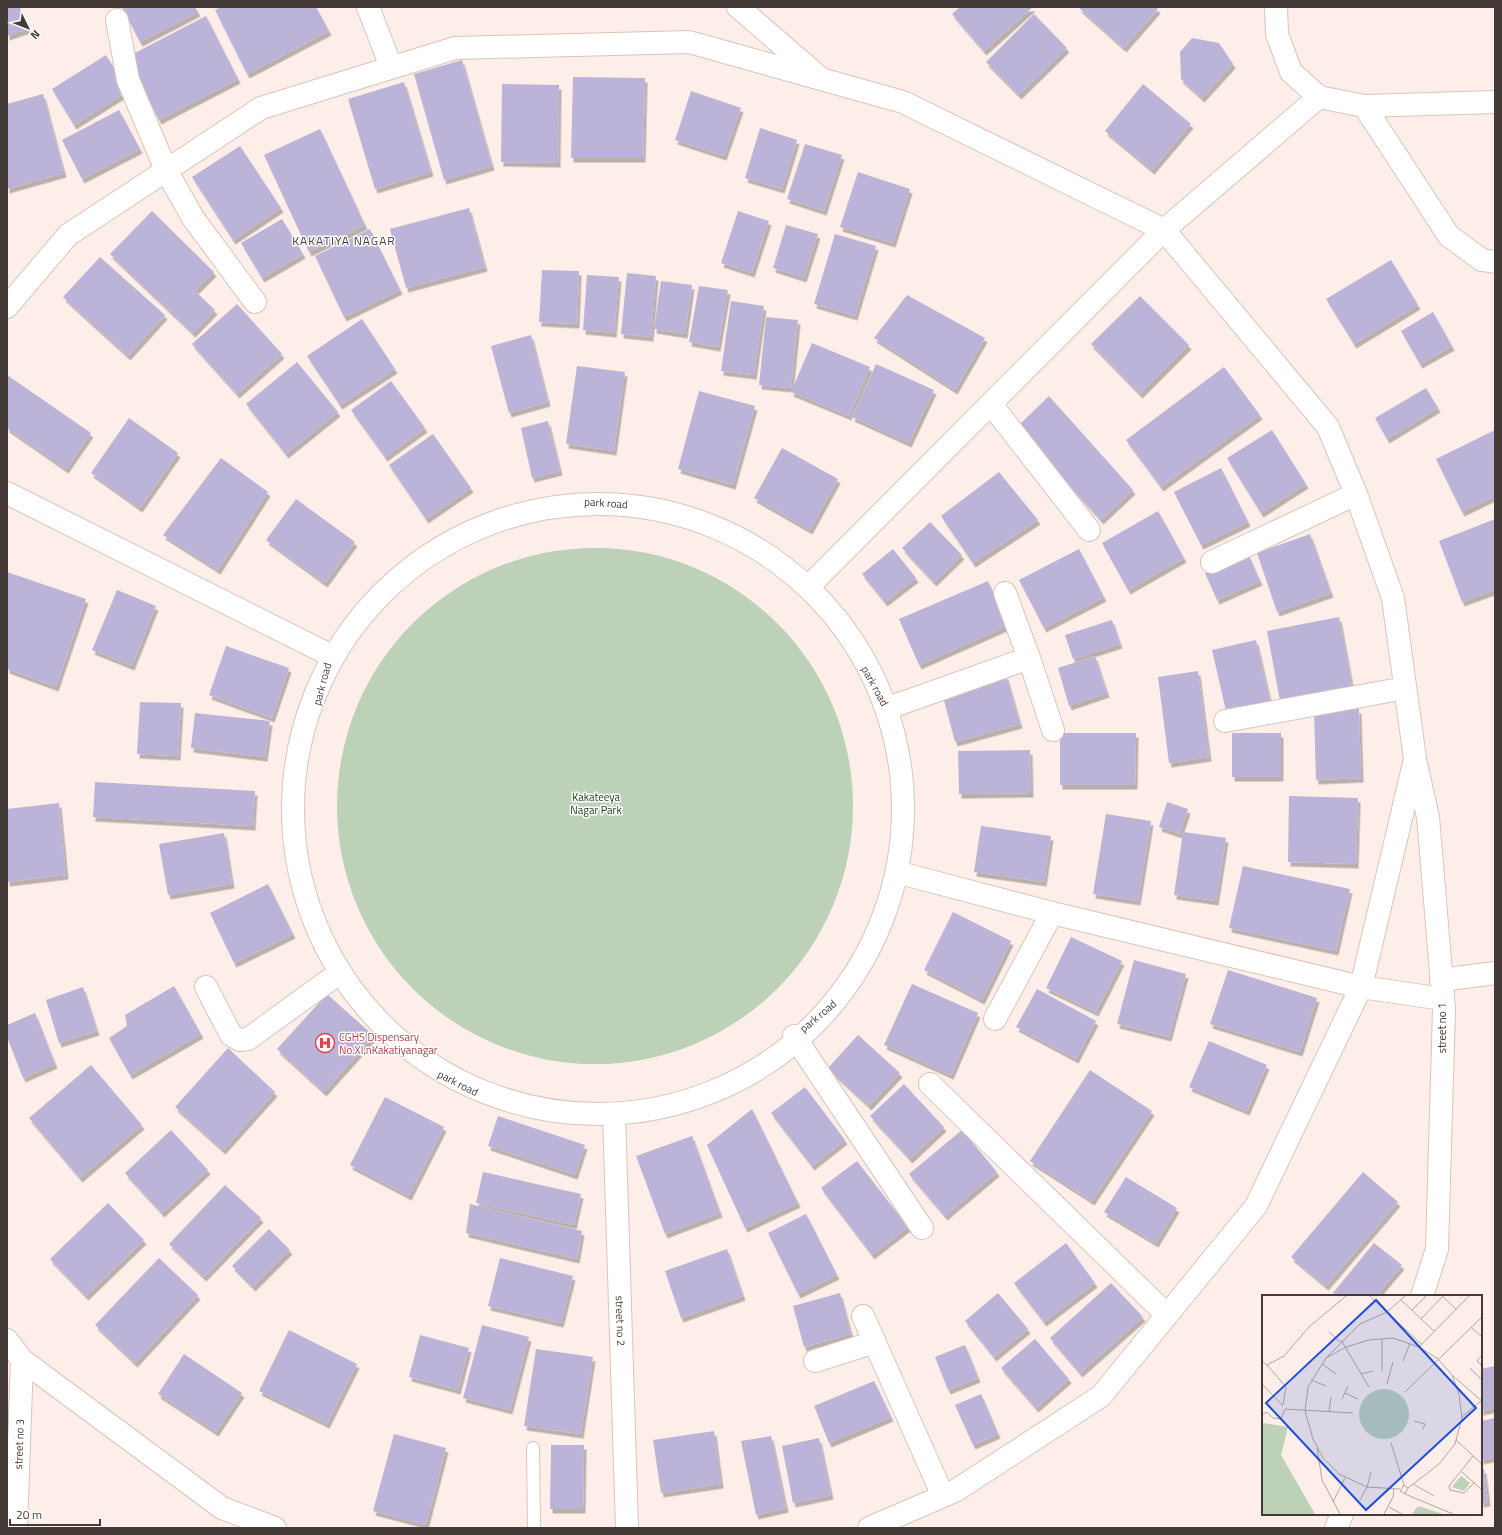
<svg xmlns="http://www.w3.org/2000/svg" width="1502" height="1535" viewBox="0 0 1502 1535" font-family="'Titillium Web',sans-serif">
<defs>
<filter id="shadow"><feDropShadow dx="2.5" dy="4.5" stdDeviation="0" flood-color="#0004"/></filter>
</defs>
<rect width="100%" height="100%" fill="#fdeee9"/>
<path fill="#bdd1b8" d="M337 806a258 258 0 1 1 516 0a258 258 0 1 1-516 0Z"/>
<path fill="#bcb3d8" filter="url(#shadow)" d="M7,7h13l8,22 -21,7z
M122,7h73l3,5 -58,30z
M221,7h95l13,24 -82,43 -32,-64z
M960,7h73l-49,44 -32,-37z
M1078,7h78l2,2 -34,39z
M1034,14l33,34 -48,47 -33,-33z
M206,16l32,63 -79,41 -32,-63z
M1192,38l27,5 14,21 -31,34 -21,-19 -1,-27z
M106,55l22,36 -54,34 -22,-36z
M462,60l30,106 -48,14 -30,-106z
M573,77l72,1 -2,80h-72z
M404,82l27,90 -56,17 -27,-90z
M502,84l57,1 -1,78 -57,-1z
M1143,84l48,40 -39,46 -47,-39z
M691,91l50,17 -17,48 -49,-16z
M43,94l21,79 -57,16v-85z
M119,110l21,39 -58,30 -20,-39z
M760,128l37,12 -15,49 -37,-11z
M320,129l45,96 -56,27 -45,-97z
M805,144l37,11 -18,56 -37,-12z
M240,146l41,62 -48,32 -41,-63z
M858,172l52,17 -17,54 -53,-16z
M469,208l16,59 -79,21 -16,-59z
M152,211l62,61 -19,19 20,19 -22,23 -83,-79z
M738,211l31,10 -17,52 -31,-10z
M282,219l21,35 -41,24 -21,-35z
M786,225l32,9 -14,44 -31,-10z
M370,229l30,61 -56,27 -29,-61z
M835,234l41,12 -21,70 -41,-12z
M100,257l65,58 -37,41 -65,-59z
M1391,260l27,45 -64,39 -28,-45z
M542,270l37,1 -2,53 -38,-2z
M627,273l29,3 -5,61 -30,-3z
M587,275l32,2 -5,56 -31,-3z
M661,281l31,4 -7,49 -31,-5z
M699,286l29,4 -10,57 -29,-5z
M907,295l78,43 -30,52 -81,-52z
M1140,296l49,49 -49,49 -49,-50z
M731,301l33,5 -10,69 -33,-4z
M237,304l45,50 -45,40 -45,-50z
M1433,312l19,34 -32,18 -19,-33z
M766,317l32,3 -7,68 -32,-3z
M362,319l33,50 -55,36 -33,-49z
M531,335l17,67 -39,11 -18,-67z
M812,343l58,24 -21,49 -58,-24z
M297,362l41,50 -52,42 -40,-50z
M876,364l58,26 -25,53 -57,-26z
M577,366l48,6 -11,79 -48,-7z
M1224,367l36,48 -99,72 -35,-47z
M7,375l84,58 -25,36 -59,-41z
M391,381l34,47 -40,29 -34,-47z
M1426,388l12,20 -51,31 -12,-21z
M699,391l56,15 -22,79 -55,-16z
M1049,396l84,94 -32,30 -84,-93z
M129,418l49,35 -38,55 -49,-35z
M548,421l12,50 -28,7 -11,-50z
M1272,430l34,54 -45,29 -34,-55z
M1495,430v66l-33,16 -26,-53z
M433,434l38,54 -45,31 -37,-54z
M782,448l56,31 -28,51 -56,-32z
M221,458l47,34 -50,78 -55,-35z
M1221,468l27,54 -47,23 -27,-53z
M999,472l39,48 -65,43 -32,-47z
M296,499l59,43 -30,41 -59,-43z
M1158,511l26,47 -56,32 -26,-47z
M1495,519v71l-33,12 -23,-61z
M930,522l32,33 -28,27 -32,-34z
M1310,534l21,59 -54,19 -20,-59z
M893,549l23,29 -31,24 -23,-28z
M1079,549l25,48 -60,31 -25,-48z
M1248,554l12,27 -43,19 -12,-27z
M7,572l79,27 -30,88 -49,-18z
M988,581l19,45 -88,39 -20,-46z
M117,590l39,16 -24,60 -40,-16z
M1339,617l13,70 -72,14 -13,-70z
M1112,620l8,24 -47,15 -8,-24z
M1256,640l14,61 -44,10 -14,-61z
M226,646l63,22 -17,50 -63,-23z
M1095,656l12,37 -38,13 -11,-38z
M1198,671l11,86 -40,6 -11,-86z
M1006,675l14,49 -65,18 -13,-49z
M140,702l41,1 -3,53 -41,-2z
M1359,709l2,69 -45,2 -2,-69z
M195,713l75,8 -5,36 -74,-9z
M1060,733h76l-1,52h-75z
M1232,733h49v44h-49z
M1030,750l1,43 -72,1 -1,-43z
M95,782l160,9 -2,35 -160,-9z
M1289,796l69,2 -2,66 -68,-2z
M1167,802l21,7 -8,25 -21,-7z
M59,803l7,72 -59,7v-73z
M1106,814l45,7 -13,80 -45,-7z
M981,826l70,10 -7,46 -70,-10z
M1183,832l43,6 -10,63 -42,-6z
M224,833l8,51 -64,11 -9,-51z
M1243,866l107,23 -14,62 -107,-23z
M268,884l25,50 -59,29 -24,-50z
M953,912l58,29 -29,59 -58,-30z
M1071,937l51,24 -26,51 -50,-24z
M1134,960l52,14 -17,63 -52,-13z
M1228,970l89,28 -17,54 -90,-28z
M912,984l66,29 -27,62 -67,-30z
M174,986l27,48 -71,41 -21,-37 18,-12 -2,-11z
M83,987l14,44 -38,12 -13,-43z
M1037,989l59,32 -20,38 -60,-32z
M327,994l47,42 -50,56 -47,-43z
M35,1013l20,51 -32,14 -16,-41v-12z
M858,1035l42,38 -31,33 -41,-38z
M1209,1041l58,24 -20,46 -58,-24z
M228,1048l47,44 -52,58 -48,-43z
M91,1065l51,60 -62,53 -51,-60z
M1090,1070l62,41 -60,90 -62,-40z
M904,1084l40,43 -34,32 -40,-43z
M805,1087l40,53 -33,26 -41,-53z
M385,1097l59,30 -35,69 -59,-31z
M752,1109l46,94 -53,25 -38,-83z
M498,1116l87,29 -10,30 -87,-29z
M171,1130l37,40 -46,43 -37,-40z
M962,1130l35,42 -52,44 -36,-42z
M692,1136l28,77 -55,21 -29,-78z
M857,1161l51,66 -36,28 -51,-67z
M483,1172l98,22 -7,31 -98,-22z
M1363,1172l35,30 -72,84 -35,-29z
M1126,1177l51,31 -21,35 -52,-31z
M225,1185l36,33 -57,59 -35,-33z
M108,1203l36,37 -58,56 -36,-37z
M470,1204l112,27 -5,28 -111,-26z
M806,1214l31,61 -39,19 -30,-61z
M269,1229l21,21 -37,37 -21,-21z
M1066,1243l29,40 -51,39 -30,-39z
M1374,1243l28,22 -26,31h-39l-4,-3z
M727,1249l16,47 -62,22 -16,-47z
M159,1258l39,37 -63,68 -40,-38z
M500,1258l73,18 -12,47 -73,-17z
M1111,1283l32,34 -63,56 -30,-35z
M840,1293l11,41 -47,13 -11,-41z
M998,1293l30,36 -34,28 -29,-36z
M482,1325l47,12 -19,73 -47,-12z
M289,1330l68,34 -30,60 -68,-33z
M420,1335l49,13 -11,42 -49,-13z
M1035,1339l34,40 -33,29 -35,-40z
M965,1345l13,33 -30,12 -13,-33z
M536,1349l57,8 -12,77 -57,-8z
M184,1354l58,39 -26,39 -58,-38z
M1495,1366v42l-14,3v-42z
M874,1381l17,36 -62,26 -15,-37z
M981,1394l17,40 -25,11 -18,-40z
M1495,1418v39l-14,3v-39z
M714,1431l7,53 -60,9 -8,-53z
M394,1434l52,14 -20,77 -53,-14z
M771,1436l15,72 -30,7 -15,-74z
M819,1438l12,57 -38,8 -11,-57z
M551,1445h33l-1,64h-33z
M1481,1469h3l4,33 -7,1z"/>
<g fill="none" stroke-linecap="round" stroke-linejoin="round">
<g stroke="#dbc4bb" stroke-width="14">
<path id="service" d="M533,1448l1,80"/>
</g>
<g stroke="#dbc4bb" stroke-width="24">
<g id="minor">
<path d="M368,7l23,60"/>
<path d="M738,7l80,69"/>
<path d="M117,20l11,60 38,90 27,48 62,84"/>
<path d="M1319,97l45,9 131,-4"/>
<path d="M1364,106l85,130 33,24 13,2"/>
<path d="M7,307l61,-72 193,-127 194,-60 234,-6 214,60 261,128 164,197 28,67 37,104 22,161 -54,228 -105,219 -155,190 -146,95 -86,37"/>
<path d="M991,404l98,126"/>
<path d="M7,493l323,162"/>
<circle cx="598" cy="809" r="305"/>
<path d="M1212,562l144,-68"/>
<path d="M814,581l350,-351 155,-133 -28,-25 -14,-38 -1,-27"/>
<path d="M1005,593l24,65 24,72"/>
<path d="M888,708l141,-50"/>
<path d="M1225,721l180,-33"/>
<path d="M1416,764l12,53 16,192 -7,240 -15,47"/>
<path d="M900,873l152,40 309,74 82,12"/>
<path d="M1441,980l54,-7"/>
<path d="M206,987l25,48 9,5 8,-1 87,-63"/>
<path d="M995,1019l57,-106"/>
<path d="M794,1036l128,192"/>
<path d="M930,1084l237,231"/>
<path id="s1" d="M614,1115l13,413"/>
<path d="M863,1316l80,180"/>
<path d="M7,1340l15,20 200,148 53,20"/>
<path d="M815,1361l60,-19"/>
<path id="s2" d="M16,1528l6,-168"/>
<path d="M1336,1528l6,-14"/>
</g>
</g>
<use href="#service" stroke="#fff" stroke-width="12"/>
<use href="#minor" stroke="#fff" stroke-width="22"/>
</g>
<defs>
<g id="hospital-ring" transform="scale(1)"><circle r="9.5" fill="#fff" stroke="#e0444e" stroke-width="1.5"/><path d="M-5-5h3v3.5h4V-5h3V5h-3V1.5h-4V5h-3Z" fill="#e0444e"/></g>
</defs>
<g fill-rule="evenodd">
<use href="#hospital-ring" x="325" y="1043"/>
</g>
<g text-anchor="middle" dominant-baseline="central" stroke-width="3" stroke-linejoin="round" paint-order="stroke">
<g font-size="11" fill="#443a37" stroke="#fff">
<text transform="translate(606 503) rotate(4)">park road</text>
<text transform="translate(322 684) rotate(-75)">park road</text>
<text transform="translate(875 686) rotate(61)">park road</text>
<text transform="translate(818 1016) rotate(-40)">park road</text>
<text transform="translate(1442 1028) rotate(-90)">street no 1</text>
<text transform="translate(458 1083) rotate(27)">park road</text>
<text stroke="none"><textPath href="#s1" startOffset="206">street no 2</textPath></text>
<text stroke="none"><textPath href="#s2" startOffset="84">street no 3</textPath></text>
</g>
<g font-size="11" fill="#193d0f" stroke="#fff">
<text x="596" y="797">Kakateeya<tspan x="596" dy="13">Nagar Park</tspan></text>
</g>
<g font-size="11" fill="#be3a42" stroke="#fff" text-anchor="start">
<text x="339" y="1037">CGHS Dispensary<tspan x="339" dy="13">No.XI,nKakatiyanagar</tspan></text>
</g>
<g font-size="12" letter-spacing="1" fill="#443a37" stroke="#fff">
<text x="344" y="240">KAKATIYA NAGAR</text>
</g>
</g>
<g transform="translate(1262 1295)">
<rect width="220" height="220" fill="#fdeee9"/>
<path d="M97 119a25 25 0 1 1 50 0a25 25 0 1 1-50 0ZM1,128l25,4 -7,28 34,59h-53zM199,181l9,7 -6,8 -12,-4zM156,211l25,8h-31z" fill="#bdd1b8"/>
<path fill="none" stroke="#b3a6a2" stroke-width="1" d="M108,1l51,48M180,1l14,13M139,5l33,31M150,15l14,-14M159,24l22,-23M209,32l11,10M67,37l11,10M79,45l28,47M157,52l50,-51M220,60l-5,6 5,5M65,62l33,-33 27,-12 18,-16M0,66l5,4 17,-9 25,-29 37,-31M141,66l7,-18M60,69l14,10M5,70l19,22 -3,18M208,73l12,12M120,76v-32M99,79l12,-3M191,81l29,25M49,85l15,6M0,89l21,22M125,89l6,-22M143,97l77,-75M83,98l13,6M80,104l6,-13M67,117l2,-15M0,120l5,-3 6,6 8,1 4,-10 68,4M200,122l20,-17M152,126l11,3 -2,5M194,145l26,24M129,148l13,42 4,3 -3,6 -5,-3 4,-6M55,153l5,32 18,34M211,161l-24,30 1,4 14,3 10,-10M200,177l20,18M151,189l21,12M138,194l-33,-2 -28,-13 -16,-16 -10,-19 -8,-28 3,-24 18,-29 20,-11 23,-7 24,-2 26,9 19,12 14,16 7,19 3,24 -7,26 -16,20 -31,24M143,199l48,20M98,205l7,-13 4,-15M71,207l12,-24M127,212l13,7M122,219l9,-17 1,-8"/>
<path fill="#1d4ed8" fill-opacity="0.15" stroke="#1d4ed8" stroke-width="2" d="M114,5l100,108 -110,102 -100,-107z"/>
<rect width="220" height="220" fill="none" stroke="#443a37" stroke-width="2"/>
</g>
<rect width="1502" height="1535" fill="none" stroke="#443a37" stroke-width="16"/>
<g transform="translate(28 28) rotate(133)" stroke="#ffffff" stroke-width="3" paint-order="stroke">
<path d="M0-3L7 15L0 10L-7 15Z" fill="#443a37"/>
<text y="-6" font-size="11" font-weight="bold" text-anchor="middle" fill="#443a37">N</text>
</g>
<path d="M10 1519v6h90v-6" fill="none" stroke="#443a37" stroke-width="2"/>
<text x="16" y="1519" font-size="12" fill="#443a37" stroke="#ffffff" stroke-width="3" paint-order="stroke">20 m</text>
</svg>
